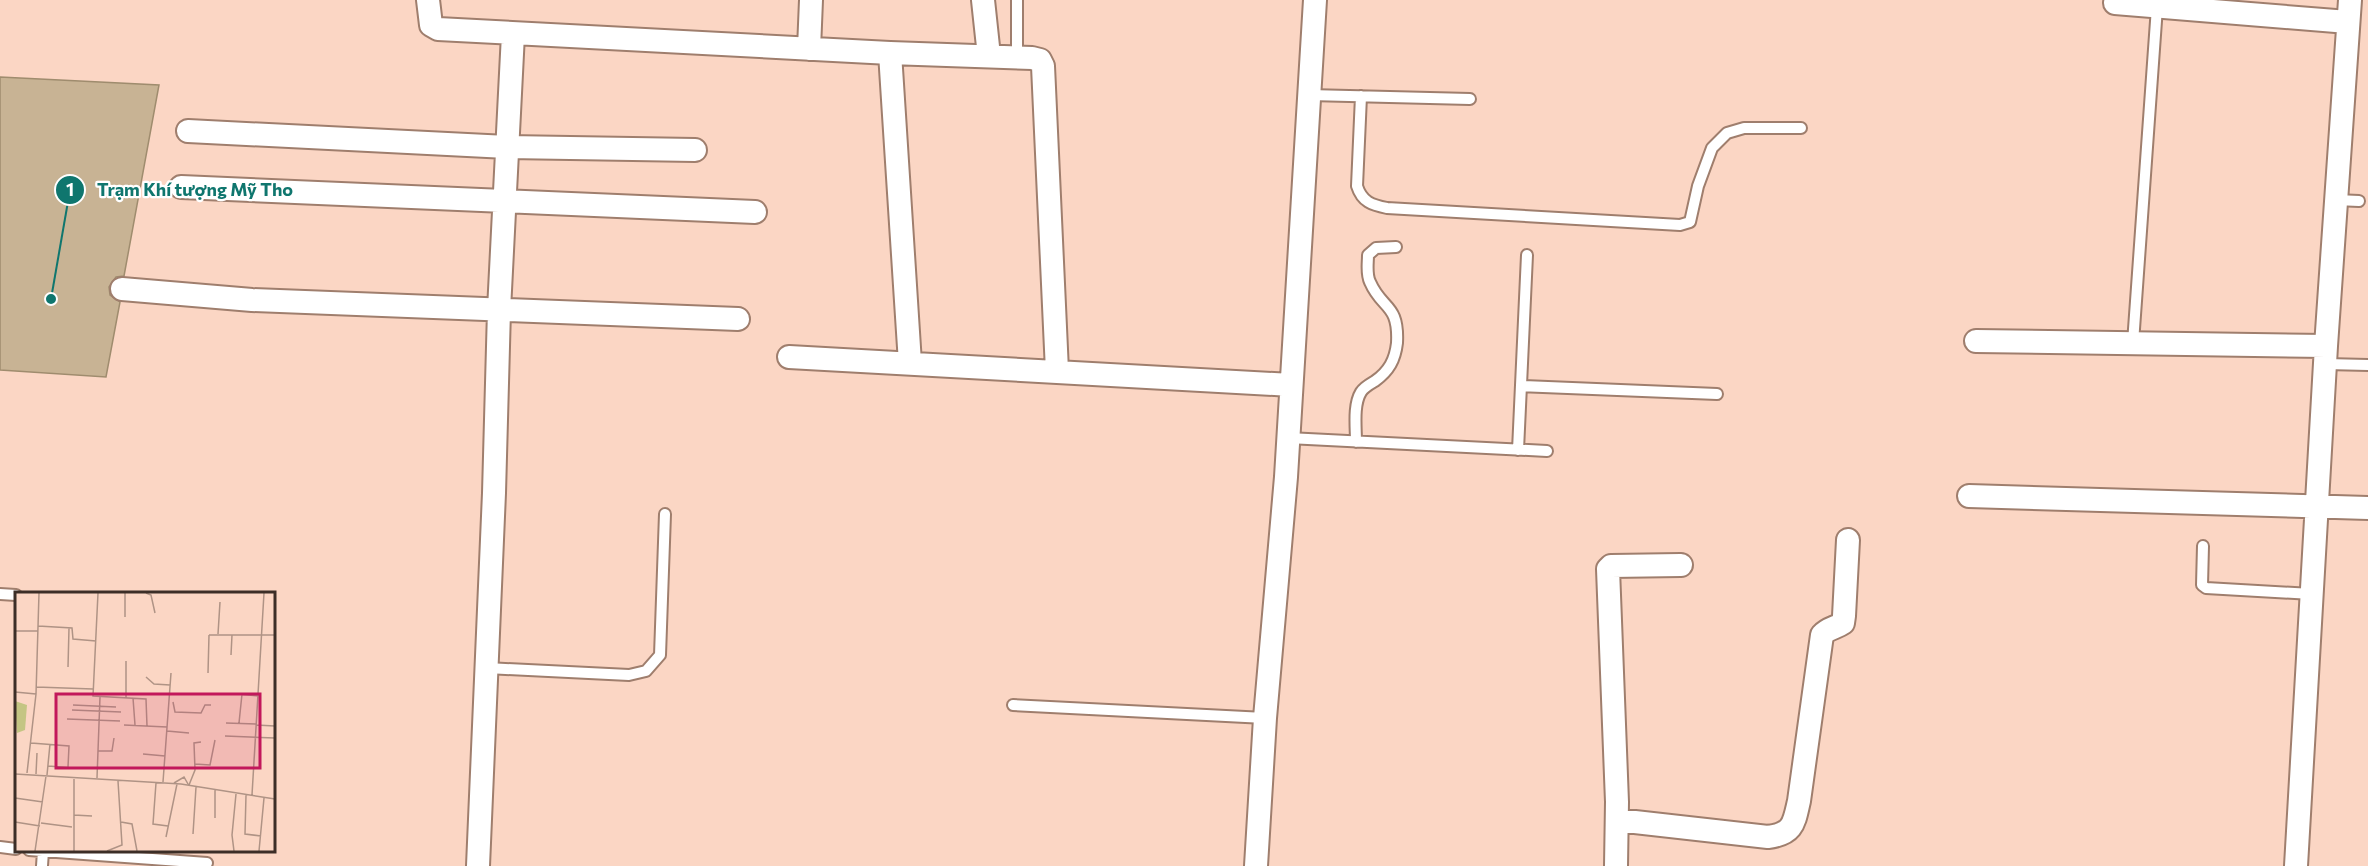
<svg xmlns="http://www.w3.org/2000/svg" width="2368" height="866" viewBox="0 0 2368 866" font-family="Commissioner,sans-serif">
<rect width="100%" height="100%" fill="#fbd6c4"/>
<path fill="#c8b394" stroke="#9f8c6e" stroke-width="1.5" d="M0,77l159,8 -35,191 -8,1 -7,10 1,8 10,7 -14,75 -106,-7z"/>
<g fill="none" stroke-linecap="round" stroke-linejoin="round">
<g stroke="#9f7e6d" stroke-width="14">
<path id="service" d="M1017,57v-57
M1309,95l161,4
M1361,96l-4,90c5,16 15,19 30,22l293,17 10,-3 8,-36 14,-38 15,-15 17,-5h57
M2336,200l23,1
M2133,343l24,-336
M2326,364l42,1
M1521,386l196,8
M1288,438l259,13
M1356,442c0,-15 -3,-37 5,-50 3,-5 9,-8 14,-11 14,-10 20,-21 22,-38 2,-40 -15,-33 -27,-61 -4,-8 -2,-18 -2,-27l8,-7 20,-1
M1518,450l9,-195
M2203,546l-1,39 4,3 106,6
M0,594l16,1
M487,668l142,7 17,-4 14,-16 5,-141
M1013,705l252,13
M0,847l16,2
M29,850l178,13
M42,866l1,-15"/>
</g>
<g stroke="#9f7e6d" stroke-width="26">
<path id="minor" d="M428,0l3,25 7,4 452,24 142,5 8,2 3,6 14,305
M983,0l6,56
M2115,3l233,19
M809,49l2,-49
M890,53l20,310
M188,131l319,16 188,3
M181,187l574,25
M122,289l130,11 486,19
M1976,341l350,5
M789,357l502,28
M1969,496l399,12
M1617,820l151,17c26,-3 26,-15 31,-36l23,-166c6,-7 14,-7 21,-12l1,-7 4,-76
M478,866l16,-373 5,-183 14,-276
M1256,866l9,-148 21,-241 29,-477
M1616,866l1,-64 -9,-233 3,-3 70,-1
M2296,866l30,-520 24,-346"/>
</g>
<use href="#service" stroke="#fff" stroke-width="10"/>
<use href="#minor" stroke="#fff" stroke-width="22"/>
</g>
<g transform="translate(15 592)">
<rect width="260" height="260" fill="#fbd6c4"/>
<path d="M0,109l12,4 -2,25 -8,3z" fill="#c4c583"/>
<path fill="none" stroke="#af9385" stroke-width="1.5" d="M83,1l-5,103 53,3 1,27M131,1l5,2 4,18M110,25v-24M23,34l34,2 1,11 23,2M0,39h23M203,42l2,-32M194,43h66M216,63l1,-20M111,69v37M53,75l1,-39M193,81l1,-38M131,85l8,7 16,1M21,95l57,2M0,100l21,2M223,102l20,2M118,106l2,27M158,110l2,10 26,1 4,-8h6M58,113l43,2M57,118l49,2M52,127l53,2M211,131l30,1M224,131l3,-29M109,133l43,2M241,133l19,1M152,139l22,2M210,144l50,2M16,151l38,3 -1,21M83,159h14l2,-13M128,162l22,2M180,172l15,1 5,-25M33,174l26,2M12,181l9,-79 3,-101M0,182l166,10 94,15M21,182l1,-21M32,183l3,-31M59,185v38l18,1M82,186l3,-81M148,190l8,-109M141,191l-3,41 15,2M159,191l10,-6 4,7M174,193l6,-15 -1,-27 7,-1M200,198v28M231,203l-1,39 16,2M237,203l12,-202M0,206l28,4M59,223v36M0,230l25,4M106,230l11,2 5,27M26,231l31,4M178,242l3,-47M151,245l11,-53M20,259l11,-75M92,259l15,-6 -4,-64M219,259l-2,-16 4,-41M244,259l5,-53"/>
<path fill="#c2185b" fill-opacity="0.15" stroke="#c2185b" stroke-width="3" d="M41,102h204v74h-204z"/>
<rect width="260" height="260" fill="none" stroke="#3c2e27" stroke-width="3"/>
</g>
<path fill="none" stroke="#0f766e" stroke-width="2" d="M51 299L70 190"/>
<g fill="#0f766e" stroke="#fff" stroke-width="2">
<circle cx="51" cy="299" r="6"/>
<circle cx="70" cy="190" r="15"/>
</g>
<g font-size="18" text-anchor="middle" font-weight="bold" fill="#fff">
<text x="70" y="196">1</text>
</g>
<g font-size="18" text-anchor="middle" font-weight="bold" fill="#0f766e" stroke="#fff" stroke-width="4.5" stroke-linejoin="round" paint-order="stroke">
<text x="195" y="196">Trạm Khí tượng Mỹ Tho</text>
</g>
</svg>
